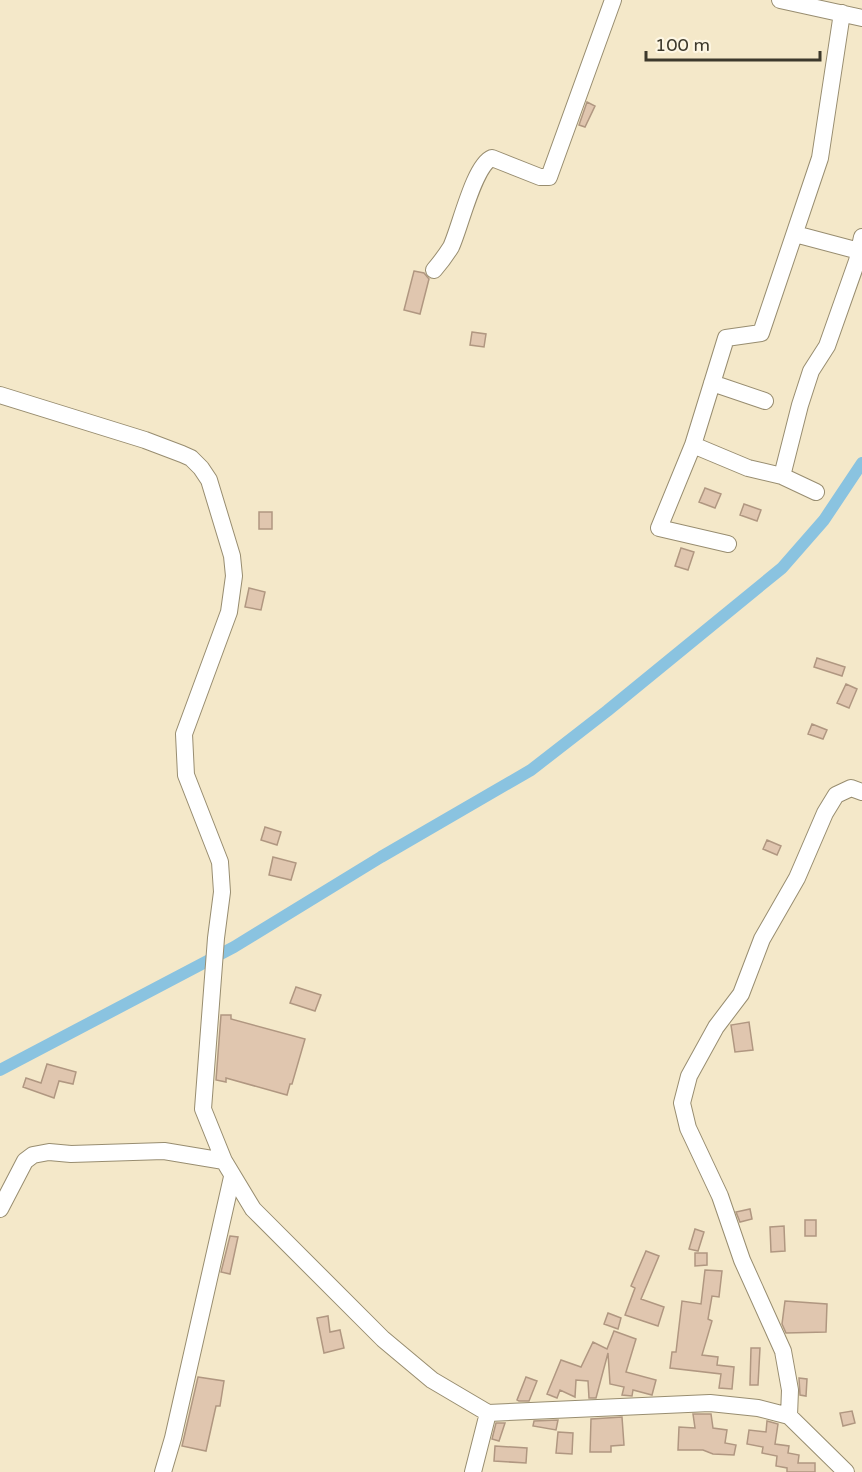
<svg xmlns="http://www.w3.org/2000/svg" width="862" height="1472" viewBox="0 0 862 1472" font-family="'Varela Round',sans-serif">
<rect width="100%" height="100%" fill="#f4e8c9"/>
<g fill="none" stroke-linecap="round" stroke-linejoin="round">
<path stroke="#8ac3e0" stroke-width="12" d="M0,1070l234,-123 147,-90 150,-87 76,-59 175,-143 42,-48 38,-57"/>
</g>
<path fill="#e0c6af" stroke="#b09781" stroke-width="1.5" d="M587,102l8,4 -10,21 -6,-2z
M414,271l10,2 5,6 -9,35 -16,-4z
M472,332l14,2 -2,13 -14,-2z
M705,488l16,6 -6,14 -16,-6z
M744,504l17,6 -4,11 -17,-6z
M259,512h13v17h-13z
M681,548l13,4 -6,18 -13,-4z
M249,588l16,4 -4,18 -16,-3z
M817,658l28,9 -3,9 -28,-9z
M846,684l11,5 -8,19 -12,-5z
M812,724l15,6 -4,9 -15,-5z
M265,827l16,5 -4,13 -16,-5z
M767,840l14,6 -4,9 -14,-6z
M273,857l23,6 -5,17 -22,-5z
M296,987l25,8 -6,16 -25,-8z
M221,1015h10v4l74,20 -13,45h-2l-3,11 -61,-17v4l-10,-2z
M749,1022l4,28 -18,2 -4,-27z
M47,1064l29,8 -3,12 -14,-3 -5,17 -31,-11 3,-9 15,5z
M750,1209l2,10 -12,3 -4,-10z
M805,1220h11v16h-11z
M784,1226l1,25 -14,1 -1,-25z
M695,1229l9,3 -6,19 -9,-2z
M230,1236l8,1 -8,37 -9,-2z
M646,1251l13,5 -18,43 23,8 -6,19 -33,-11 10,-27 -4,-2z
M695,1253h12v12l-12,1z
M705,1270l17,1 -3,26 -7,-1 -4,23 4,2 -10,34 16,2 -1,8 17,2 -2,22 -13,-1 2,-14 -51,-6 2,-16h4l6,-51 19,3z
M785,1301l42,3 -1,28 -40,1 -4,-9z
M608,1313l13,5 -3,11 -14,-5z
M328,1316l2,16 10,-2 4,18 -20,5 -7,-35z
M614,1331l22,8 -10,33 30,8 -4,15 -19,-5 -1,6 -10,-1 2,-8 -14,-3 -2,-31 -12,45h-7l-1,-17 -12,-1 -1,17 -15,-7 -3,8 -10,-4 14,-34 20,7 12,-25 14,7z
M751,1348h9l-2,37h-8z
M198,1377l26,4 -4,25h-4l-10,45 -24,-5z
M526,1377l11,4 -8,20h-10l-2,-1z
M799,1378l8,1 -1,17 -6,-1z
M852,1411l3,12 -12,3 -3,-13z
M693,1414h18l2,14 14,2 -2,13 11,2 -2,10 -21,-1 -10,-4h-25l1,-23 16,1z
M622,1417l2,28 -13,1v6h-21l1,-33z
M558,1420l-2,10 -23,-4 1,-5z
M767,1421l11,3 -3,20 14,2 -1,7 11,2 -1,8h17v9h-28v-4l-11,-2 1,-10 -15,-3 1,-6 -16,-3 2,-14 17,2z
M496,1423h9l-6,18 -7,-2z
M558,1432l15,1 -1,21 -16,-1z
M495,1446l32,2 -1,15 -32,-2z"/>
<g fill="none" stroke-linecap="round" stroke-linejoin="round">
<g stroke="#988d70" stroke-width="18">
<path id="minor" d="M780,0l82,18
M795,234l64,17
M434,270c6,-7 12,-15 17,-23 9,-19 23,-82 41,-89l48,19h9l64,-177
M712,383l53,18
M0,395l145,45 37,14 9,4 10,10 8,12 23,76 2,20 -5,36 -45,122 2,41 34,87 2,30 -6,46 -13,171 21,52 29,48 130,130 49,41 56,33 222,-10 48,5 31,8 57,56
M693,445l55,23 34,8 34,16
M782,476l18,-71 11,-34 16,-25 30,-85 5,-24
M728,544l-69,-16 34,-83 33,-107 35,-5 59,-175 22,-145
M0,1209l25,-48 8,-6 16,-3 22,2 93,-3 60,10
M789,1416l1,-26 -7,-39 -41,-91 -22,-64 -32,-68 -6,-25 7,-27 27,-49 25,-33 21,-55 35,-61 28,-65 11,-18 15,-7 11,4
M163,1472l10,-34 59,-261
M473,1472l15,-59"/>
</g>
<use href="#minor" stroke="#fff" stroke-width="16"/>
</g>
<path d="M646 51v9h174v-9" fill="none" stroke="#3d392c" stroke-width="3"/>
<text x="655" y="51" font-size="18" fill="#3d392c" stroke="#fdf6e3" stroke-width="4.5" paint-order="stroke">100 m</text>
</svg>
